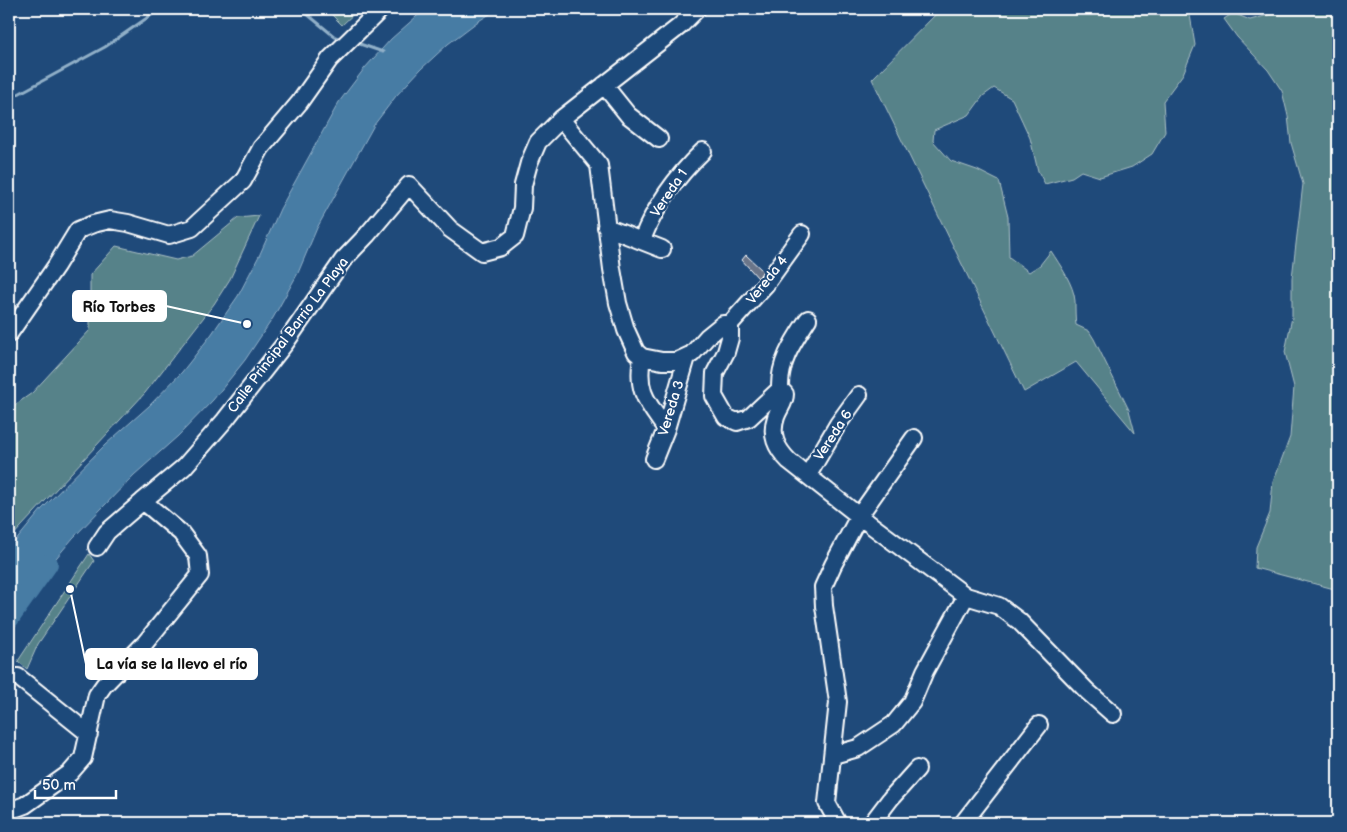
<svg xmlns="http://www.w3.org/2000/svg" width="1347" height="832" viewBox="0 0 1347 832" font-family="'Balsamiq Sans',sans-serif">
<rect width="100%" height="100%" fill="#1f4a7a"/>
<filter id="ink" filterUnits="userSpaceOnUse"><feTurbulence type="fractalNoise" baseFrequency=".02" numOctaves="2"/><feDisplacementMap in="SourceGraphic" scale="10" xChannelSelector="R" yChannelSelector="G"/><feConvolveMatrix kernelMatrix="1 2 1 2 8 2 1 2 1" color-interpolation-filters="sRGB"/></filter>
<g filter="url(#ink)">
<path fill="#578289" stroke="#abc0c4" d="M326,9h33l-17,16z
M941,9h248l6,36 -12,29 -20,27 2,31 -13,22 -20,13 -32,10 -19,-6 -9,6 -27,7 -7,-13 -8,-33 -18,-39 -18,-11 -11,8 -14,19 -35,15 -1,11 18,20 26,9 22,11 9,36 1,40 20,15 11,-7 11,-14c9,14 23,34 24,50 0,8 0,16 1,24l13,6 5,8 35,71 6,23 -59,-71 -52,30 -152,-313z
M1278,9h60v581l-83,-22 1,-21 14,-34 3,-31 17,-45 4,-50 -9,-35 7,-35v-39l11,-94 -12,-41 -3,-27 -6,-25 -14,-21 -31,-33 -13,-18 9,-6 17,7 22,-6z
M259,216l-29,63 -16,25 -69,89 -136,147v-131l23,-16 58,-63v-55l26,-29 60,14 16,-4 46,-38z
M89,554l5,7 -56,83 -11,25 -9,-8z"/>
<path fill="#477ba4" stroke="#91b0c8" d="M425,9h73l-21,13 -29,22 -27,25 -25,27 -22,29 -57,103 -19,45 -25,45 -28,42 -32,40 -35,36 -44,39 -61,63 -64,76v-65l33,-40 63,-64 44,-39 33,-34 29,-37 27,-39 22,-42 20,-45 59,-107 25,-33 27,-30z"/>
<g fill="none" stroke-linecap="round" stroke-linejoin="round">
<path stroke="#91b0c8" stroke-width="3" d="M301,9l34,28 8,2
M354,42l29,10
M9,99l96,-52 55,-38"/>
<path stroke="#477ba4" stroke-width="20" d="M9,619l39,-55"/>
</g>
<path fill="#6a7589" stroke="#fff" d="M746,255l17,16 -5,7 -16,-18z"/>
<g fill="none" stroke-linecap="round" stroke-linejoin="round">
<g stroke="#fff" stroke-width="20">
<path id="minor" d="M604,85l24,30 31,24
M561,119l38,46 13,104 6,34 8,27 10,22 6,5 20,4h15l15,-7 15,-17 16,-13h7v14l-4,14 -11,21 -1,23 12,21 11,5 12,-4 31,-29 5,5c0,9 -6,14 -9,23 -6,18 0,31 13,44l70,55 107,80 33,10 20,15 68,70 26,23
M606,227l56,22
M642,240c13,-34 35,-64 61,-89
M730,324l36,-40 36,-50
M9,334l47,-68 22,-36 15,-6 17,-4 18,3 41,12 23,-7 51,-47 18,-33 38,-45 31,-44 51,-50
M642,357c-6,35 5,45 24,72
M780,389c-1,-27 13,-47 28,-70
M654,459l12,-30 21,-72
M808,475l30,-51 21,-29
M97,547l10,-15 36,-31
M18,677l71,57
M833,755l25,-7 36,-24 18,-22 13,-31 41,-75
M9,811l16,-6 45,-32 13,-15 14,-63 7,-10 41,-42 55,-68 -2,-19 -17,-23 -38,-32 41,-34 41,-47 61,-78 57,-82 24,-25 42,-50 41,44 32,23 19,-5 14,-11 7,-28 1,-23 6,-22 9,-21 23,-23 119,-93 17,-17
M838,823l-11,-20 11,-101 -14,-96 -1,-19 10,-22 26,-49 55,-78
M872,823l19,-25 26,-29
M963,823l76,-98"/>
</g>
<use href="#minor" stroke="#1f4a7a" stroke-width="16"/>
</g>
</g>
<g text-anchor="middle" dominant-baseline="central" stroke-width="4.5" stroke-linejoin="round" paint-order="stroke">
<g font-size="14" fill="#fff" stroke="#1f4a7a">
<text transform="translate(669 193) rotate(-56)">Vereda 1</text>
<text transform="translate(767 280) rotate(-52)">Vereda 4</text>
<text transform="translate(288 335) rotate(-53)">Calle Principal Barrio La Playa</text>
<text transform="translate(671 408) rotate(-73)">Vereda 3</text>
<text transform="translate(833 435) rotate(-57)">Vereda 6</text>
</g>
</g>
<path fill="none" stroke="#fff" stroke-width="2" d="M247 324L166 306M70 589L86 664"/>
<g fill="#fff" stroke="#1f4a7a" stroke-width="2">
<circle cx="247" cy="324" r="5"/>
<circle cx="70" cy="589" r="5"/>
</g>
<g fill="#fff" stroke="#fff" stroke-width="2">
<rect x="73" y="291" width="93" height="30" rx="5"/>
<rect x="86" y="649" width="171" height="30" rx="5"/>
</g>
<g font-size="15" text-anchor="middle" font-weight="bold" fill="#111">
<text x="119" y="312">Río Torbes</text>
<text x="172" y="669">La vía se la llevo el río</text>
</g>
<rect width="1347" height="832" fill="none" stroke="#1f4a7a" stroke-width="30"/>
<rect x="15" y="15" width="1317" height="802" fill="none" stroke="#fff" stroke-width="2" filter="url(#ink)"/>
<path d="M35 790v8h81v-8" fill="none" stroke="#ffffff" stroke-width="2.5"/>
<text x="42" y="790" font-size="15" fill="#ffffff" stroke="#1f4a7a" stroke-width="4" paint-order="stroke">50 m</text>
</svg>
